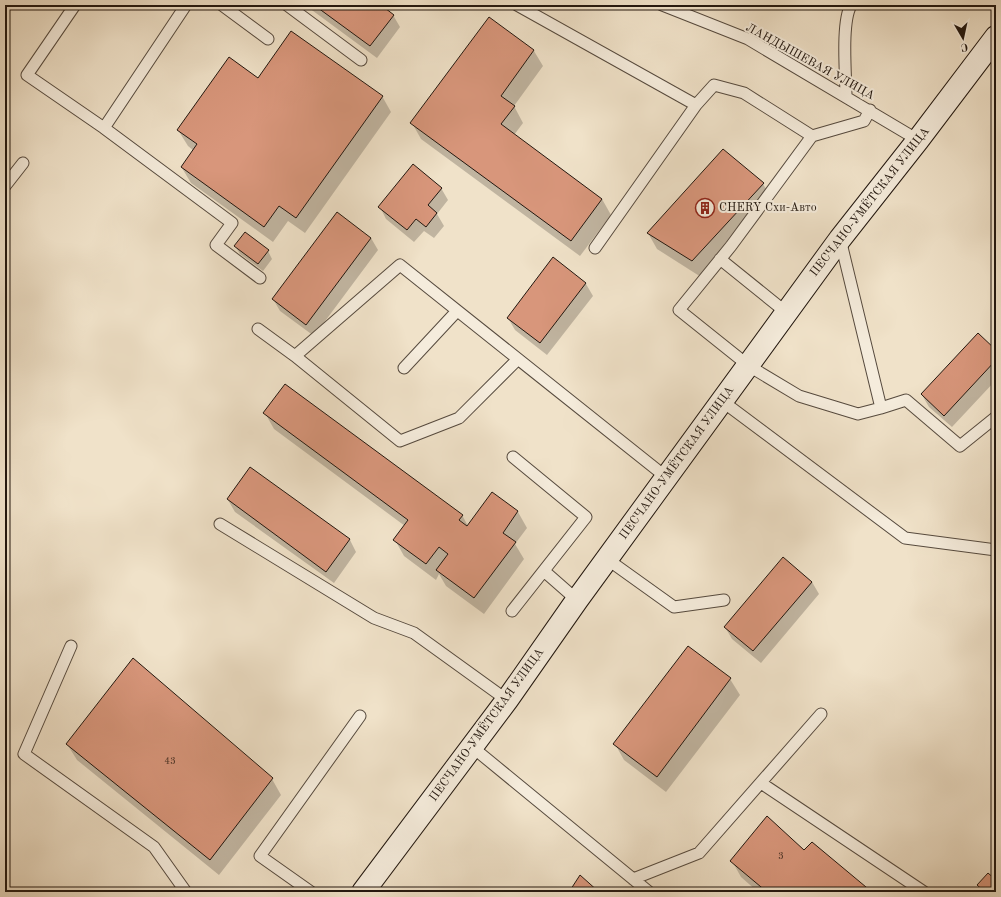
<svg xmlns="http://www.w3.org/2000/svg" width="1001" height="897" viewBox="0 0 1001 897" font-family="'Old Standard TT',serif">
<rect width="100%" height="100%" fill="#f0e2c9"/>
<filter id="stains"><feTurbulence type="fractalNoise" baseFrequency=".005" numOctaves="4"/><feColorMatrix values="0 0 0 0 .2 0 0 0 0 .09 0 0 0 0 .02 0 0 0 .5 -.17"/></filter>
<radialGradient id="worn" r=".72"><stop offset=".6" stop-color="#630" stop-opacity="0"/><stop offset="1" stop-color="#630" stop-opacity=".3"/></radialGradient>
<path fill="#0003" d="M305,5h75l13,10 7,12 -23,31z
M489,18l45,33 9,15 -29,40 9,17 -9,12 88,64 9,16 -31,41 -159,-117 -9,-16z
M258,79l124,17 9,16 -86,121 -17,-12 -15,21 -82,-59 -9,-15 12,-17 -6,-5 -10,-16z
M723,151l40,33 10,16 -72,77 -44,-28 -9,-16z
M441,188l7,12 -11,14 7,12 -10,12 -10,-7 -10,11 -28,-23 -6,-12z
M371,238l7,12 -64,86 -34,-25 -7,-12z
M235,246l33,5 4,8 -9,12 -23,-17z
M554,259l32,25 7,12 -46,59 -32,-25 -7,-12z
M996,351v29l-44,47 -23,-20 -7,-12z
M265,413l197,102 6,11 24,-33 26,19 9,16 -12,16 9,15 -40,55 -38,-28 -7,-12 -3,6 -32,-24 -9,-16 10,-14 -131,-97z
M251,468l99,72 6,12 -22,31 -99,-71 -7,-12z
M812,582l7,12 -58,69 -29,-24 -7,-12z
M688,647l42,32 10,16 -74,97 -42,-32 -9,-16z
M67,744l205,35 9,16 -62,80 -142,-115z
M804,852l66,40h-112l-17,-15 -9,-16z"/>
<path fill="#d8967b" stroke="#22170f" d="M314,5h67l13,10 -24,31z
M489,17l45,33 -33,46 14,10 -14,18 101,75 -31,42 -161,-118z
M291,31l92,65 -87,122 -17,-12 -15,21 -83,-60 16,-23 -20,-14 52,-73 29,21z
M723,149l41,34 -72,78 -45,-28z
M413,164l29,24 -14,17 9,8 -11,14 -10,-8 -9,11 -29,-23z
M337,212l34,26 -65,87 -34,-26z
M245,232l24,18 -11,14 -24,-18z
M553,257l33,26 -46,60 -33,-25z
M978,333l18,17v10l-52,56 -23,-22z
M285,384l178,131 -4,5 8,6 25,-34 26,19 -15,22 13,9 -42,56 -38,-28 12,-16 -9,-7 -13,17 -33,-24 15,-20 -145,-107z
M250,467l100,72 -24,33 -99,-73z
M783,557l29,25 -59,69 -29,-24z
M688,646l43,32 -74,99 -44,-33z
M133,658l140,120 -63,82 -144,-116z
M767,816l37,34 8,-8 60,50h-105l-37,-31z
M988,873l8,7v12h-11l-8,-7z
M580,875l19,17h-30z"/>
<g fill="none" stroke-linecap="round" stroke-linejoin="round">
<g stroke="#564a3e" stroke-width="13">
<path id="lane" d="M75,5l-48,70 77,53
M186,5l-82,123 128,95 -16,22 44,33
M222,5l46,34
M287,5l74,55
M517,5l179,100 18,-20 30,8 68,43
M662,5l86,34 170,101
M846,97c0,-22 -5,-74 5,-92
M5,186l18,-23
M840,239l41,169 -23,6 -59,-18 -50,-30 -70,-56 52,-64 81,-110 52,-15 6,-11
M595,248l101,-143
M720,259l67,54
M258,329l37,27
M518,359l-59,59 -59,23 -105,-85 105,-91 266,212
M404,368l53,-57
M722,401l183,137 91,12
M881,408l25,-8 54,46 36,-29
M220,524l154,94 40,15 93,67
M607,559l67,48 50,-7
M544,571l33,29
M512,611l74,-94 -73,-60
M71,646l-47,108 130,93 32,45
M471,746l178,146
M761,783l163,109
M633,879l66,-26 122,-139
M311,892l-51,-36 100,-140"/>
</g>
<g stroke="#22170f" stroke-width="24">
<path id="secondary" d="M363,892l144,-192 70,-100 263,-361 78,-99 78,-103"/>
</g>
<use href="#lane" stroke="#f5ecdc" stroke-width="11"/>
<use href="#secondary" stroke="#f5ecdc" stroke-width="22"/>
</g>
<defs>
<g id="building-ring" transform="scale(1)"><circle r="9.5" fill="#f5ecdc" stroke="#8f2418" stroke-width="1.5"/><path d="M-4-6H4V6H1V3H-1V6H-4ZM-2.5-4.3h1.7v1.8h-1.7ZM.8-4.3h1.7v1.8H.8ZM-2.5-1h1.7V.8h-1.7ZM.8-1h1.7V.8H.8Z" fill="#8f2418"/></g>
</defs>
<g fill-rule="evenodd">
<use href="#building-ring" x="705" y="208"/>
</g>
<g text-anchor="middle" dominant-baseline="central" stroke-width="4" stroke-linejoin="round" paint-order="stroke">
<g font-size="10" fill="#50372a">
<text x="170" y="761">43</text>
<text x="781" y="856">3</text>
</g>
<g font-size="12" fill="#22170f" stroke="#f5ecdc">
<text transform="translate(810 62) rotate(29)">ЛАНДЫШЕВАЯ УЛИЦА</text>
<text transform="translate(870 202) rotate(-52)">ПЕСЧАНО-УМЁТСКАЯ УЛИЦА</text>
<text transform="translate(677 463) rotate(-54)">ПЕСЧАНО-УМЁТСКАЯ УЛИЦА</text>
<text transform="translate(487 725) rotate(-54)">ПЕСЧАНО-УМЁТСКАЯ УЛИЦА</text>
</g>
<g font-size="12" fill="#22170f" stroke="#f5ecdc" text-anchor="start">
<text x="719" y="208">CHERY Схи-Авто</text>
</g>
</g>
<rect width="1001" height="897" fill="none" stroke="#f0e2c9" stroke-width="20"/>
<rect x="6" y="6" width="989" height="885" fill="none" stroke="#22170f" stroke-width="2"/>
<rect x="10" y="10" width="981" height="877" fill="none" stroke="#22170f"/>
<g transform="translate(963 38) rotate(171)" stroke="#f5ecdc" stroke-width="3" paint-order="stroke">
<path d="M0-3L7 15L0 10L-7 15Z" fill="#22170f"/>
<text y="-6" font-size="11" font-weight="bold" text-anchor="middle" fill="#22170f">С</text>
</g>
<rect width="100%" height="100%" filter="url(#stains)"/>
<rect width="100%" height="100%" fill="url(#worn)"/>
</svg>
